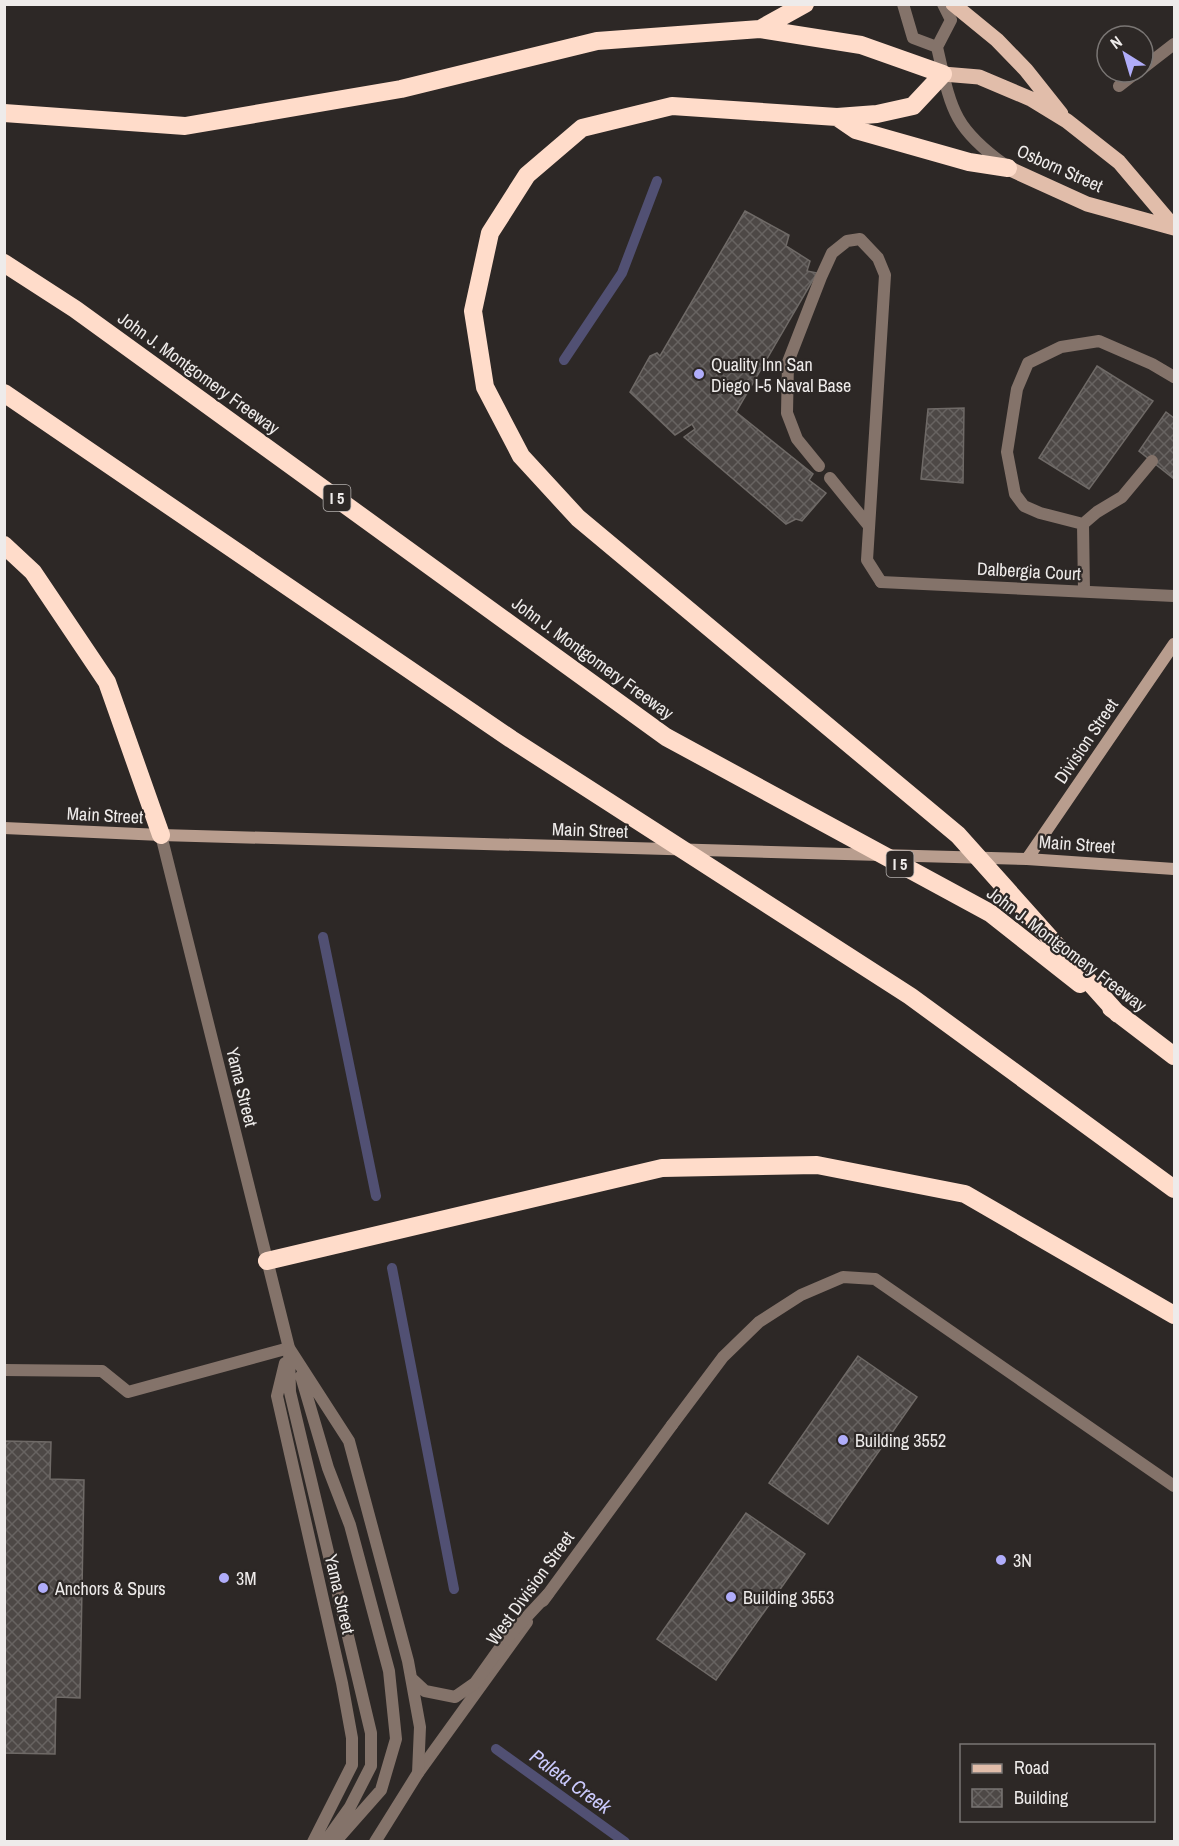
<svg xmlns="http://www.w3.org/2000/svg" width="1179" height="1846" viewBox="0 0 1179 1846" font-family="'Archivo Narrow',sans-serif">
<defs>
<pattern id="building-cross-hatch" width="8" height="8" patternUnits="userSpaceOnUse" patternTransform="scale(1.5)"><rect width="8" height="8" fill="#4d4846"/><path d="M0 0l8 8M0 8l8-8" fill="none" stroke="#676361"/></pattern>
</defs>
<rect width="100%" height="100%" fill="#2d2826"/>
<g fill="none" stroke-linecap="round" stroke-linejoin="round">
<path stroke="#515073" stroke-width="10" d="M564,360l58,-87 35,-92
M323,937l53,259
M392,1268l62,321
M496,1749l129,93"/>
</g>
<path fill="url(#building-cross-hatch)" stroke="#6f6a67" stroke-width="1.5" d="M745,211l44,24 -3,11 24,15 -3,10 10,2 -81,139 77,62 -4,6 17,13 -24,28 -6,-2 -10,5 -102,-87 11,-8 -3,-5 -17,11 -45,-43 20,-36 7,-3 3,3z
M1097,366l56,35 -64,88 -50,-31z
M964,408l-1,75 -42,-4 7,-70z
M1166,412l8,6v61l-35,-28z
M858,1356l59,41 -89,127 -59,-41z
M4,1441l47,1 -1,37 34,1 -4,218 -24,-1 -1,57 -51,-1z
M746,1513l59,41 -89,126 -59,-41z"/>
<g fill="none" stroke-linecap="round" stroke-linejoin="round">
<path stroke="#84736a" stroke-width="12" d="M1143,68l31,-24
M1119,86l18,-14
M819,466l-22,-27 -10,-26 1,-51 33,-85 11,-24 15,-12 13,-2 18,19 7,17 -18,285 14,22
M830,478l39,48
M1083,524l-43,-11 -16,-7 -9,-12 -8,-42 10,-63 11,-26 33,-16 38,-6 53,23 22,13
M1084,591l-1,-67 14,-12 25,-15 30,-36
M4,1370l98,1 26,21 161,-44
M672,1425l51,-68 36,-35 42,-27 42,-18 32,2 299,207"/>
<path stroke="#84736a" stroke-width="12" d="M903,4l10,34 24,9
M943,4l8,16 -14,27c14,61 15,80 68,118
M881,582l293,14
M543,1601l129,-176
M418,1773l109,-151"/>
<path stroke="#84736a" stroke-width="12" d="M161,835l128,513 60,93 59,220 12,66 -2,46 -43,69
M289,1349l1,43 81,341v33l-21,41 -25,35
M285,1363l-8,33 65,287 10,55v27l-39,77
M301,1376l27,92 22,57 39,146 7,68 -15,51 -46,52
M411,1678l14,13 30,6 20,-14 32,-45 41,-44"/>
<path stroke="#b89d8e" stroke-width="12" d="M4,828l157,7 866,24 147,10
M1027,859l147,-215"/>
<path stroke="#e1bdaa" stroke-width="15" d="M953,4l44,36 29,30 35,44
M943,74l36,3 52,22 36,22 52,41 55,65
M1008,168l79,36 87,24"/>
<path stroke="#ffdcca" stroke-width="18" d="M760,29l45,-25
M4,113l181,13 216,-37 196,-48 163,-12 101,16 82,29 -30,32 -36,8 -40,3 -165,-11 -90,22 -55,47 -37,58 -17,78 12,76 36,69 57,62 380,317 160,179
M837,117l19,13 113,32 39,6
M4,263l71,46 591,428 324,176 90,71
M4,393l507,346 399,257 264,193
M4,545l29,27 74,110 54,153
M1111,1008l63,48
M267,1261l395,-93 155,-3 148,29 209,121"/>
</g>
<g fill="#b0adfa" stroke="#2d2826" stroke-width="2">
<circle cx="699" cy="374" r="6"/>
<circle cx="843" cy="1440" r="6"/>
<circle cx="1001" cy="1560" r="6"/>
<circle cx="224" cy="1578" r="6"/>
<circle cx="43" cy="1588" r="6"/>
<circle cx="731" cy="1597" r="6"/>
</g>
<g text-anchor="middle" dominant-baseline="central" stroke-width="4.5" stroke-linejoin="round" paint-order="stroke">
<g fill="#2d2826" stroke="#b4b0af" stroke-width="1.5">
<rect x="323.5" y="485" width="27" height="26" rx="4.5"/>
<rect x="886.5" y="851" width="27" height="26" rx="4.5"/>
</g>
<g font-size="16" font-weight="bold" fill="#eeebea">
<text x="337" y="498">I 5</text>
<text x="900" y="864">I 5</text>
</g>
<g font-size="18" fill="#eeebea" stroke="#2d2826">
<text transform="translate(1060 168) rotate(24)">Osborn Street</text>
<text transform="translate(199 373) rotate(36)">John J. Montgomery Freeway</text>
<text transform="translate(1029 571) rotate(3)">Dalbergia Court</text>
<text transform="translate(593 658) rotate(36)">John J. Montgomery Freeway</text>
<text transform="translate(1086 741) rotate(-56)">Division Street</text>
<text transform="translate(105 815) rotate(3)">Main Street</text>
<text transform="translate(590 830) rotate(2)">Main Street</text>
<text transform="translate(1077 844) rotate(4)">Main Street</text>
<text transform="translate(1067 949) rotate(37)">John J. Montgomery Freeway</text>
<text transform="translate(242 1087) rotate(76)">Yama Street</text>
<text transform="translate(530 1588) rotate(-54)">West Division Street</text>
<text transform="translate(340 1594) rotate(77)">Yama Street</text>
</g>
<g font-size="18" fill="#eeebea" stroke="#2d2826" text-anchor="start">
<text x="711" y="364">Quality Inn San<tspan x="711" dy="21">Diego I-5 Naval Base</tspan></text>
<text x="855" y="1440">Building 3552</text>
<text x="1013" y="1560">3N</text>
<text x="236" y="1578">3M</text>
<text x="55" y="1588">Anchors &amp; Spurs</text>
<text x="743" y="1597">Building 3553</text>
</g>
<g font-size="20" font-style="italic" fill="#cbcafd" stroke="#2d2826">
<text transform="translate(571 1781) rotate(36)">Paleta Creek</text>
</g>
</g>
<rect width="1179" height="1846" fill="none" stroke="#eeebea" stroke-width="12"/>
<rect x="960" y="1744" width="195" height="78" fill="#2d2826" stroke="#7a7674" stroke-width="1.5"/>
<rect x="972" y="1764" width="30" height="9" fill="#e1bdaa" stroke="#7a7674" stroke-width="1.5"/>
<text x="1014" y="1774" font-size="18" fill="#eeebea">Road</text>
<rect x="972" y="1789" width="30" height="18" fill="url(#building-cross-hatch)" stroke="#7a7674" stroke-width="1.5"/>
<text x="1014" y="1804" font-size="18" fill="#eeebea">Building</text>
<g transform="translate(1125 54) rotate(323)"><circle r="28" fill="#2d2826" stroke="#7a7674" stroke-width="1.5"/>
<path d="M0-4.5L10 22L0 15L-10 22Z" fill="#b0adfa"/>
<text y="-9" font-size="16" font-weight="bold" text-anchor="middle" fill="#eeebea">N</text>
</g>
</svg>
